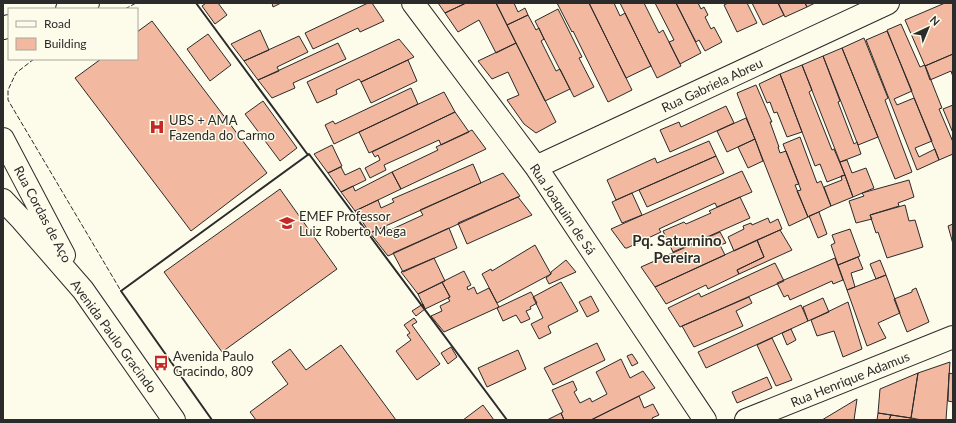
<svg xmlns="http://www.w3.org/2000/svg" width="956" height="423" viewBox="0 0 956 423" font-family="Lato,sans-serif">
<rect width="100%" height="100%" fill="#fdfbea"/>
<path fill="#f2b8a0" stroke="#2b2b2b" d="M206,3h12l9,12 -12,9 -13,-18z
M272,3h9l-8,4z
M368,3h4l12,18 -24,11 -2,-4 -45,21 -8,-16z
M438,3h28l-21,10z
M466,3h30l20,40 -20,10 -17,-33 -21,12 -13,-19z
M496,3h18l4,9 7,-4 3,7 -21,10z
M557,3h32l43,87 -24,12 -35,-71 -1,1z
M589,3h25l6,13 5,-3 26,53 -25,12z
M620,3h24l15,30 4,-3 18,36 -24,12z
M655,3h21l25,50 -21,11 -11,-22 5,-2z
M676,3h22l3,6 3,-2 4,8 -3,2 6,12 3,-2 8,15 -17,9 -6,-11 -3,2z
M728,3h19l10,20 -20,9 -13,-27z
M752,3h26l6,12 -21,10z
M778,3h27l2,4 -22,10z
M805,3h10l-8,4z
M945,3h8v51l-28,12 -20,-46z
M558,9l24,48 -3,1 15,29 -20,10 -39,-76z
M528,15l8,15 3,-2 5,11 -3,2 15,30 4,-2 10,20 -25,12 -38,-76z
M152,21l115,152 -76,58 -116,-153 26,-19h36v-27z
M901,24l19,43 5,-2 17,43 -3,1 14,33v12l-14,6 -52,-130z
M260,30l9,20 -25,11 -13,-17z
M887,31l25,60 -18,8 3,6 17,-7 18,43 -17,7 4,9 16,-8 4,11 -22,10 -51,-130z
M208,34l23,31 -21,16 -23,-32z
M299,36l9,16 -31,15 2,4 -21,9 -14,-19z
M864,38l24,60 -3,2 27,72 -17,7 -53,-131z
M399,39l15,18 -53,25 -2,-3 -23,11 1,4 -20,9 -10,-21z
M338,43l8,16 -53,24 2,5 -23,10 -14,-18z
M516,43l40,79 -20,11 -12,-9 -17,-24 12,-5 -11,-23 -16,7 -14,-18z
M842,48l36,89 -20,8 -35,-89z
M953,54v23l-2,-6 -21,9 -5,-14z
M823,56l17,45 -2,1 16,42 3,-2 4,12 -21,8 -38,-97z
M408,60l9,21 -46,22 -10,-21z
M802,65l10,25 -3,2 23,58 2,-1 11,26 -18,7 -7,-18 -5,2 -35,-92z
M780,74l22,58 -15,5 -10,-25 -3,1 -4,-11 -3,1 -8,-19z
M756,85l16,37h-2l9,25h-1l2,6 6,-2 13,33 -4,1 13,32 -19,9 -51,-130 -1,-3z
M411,88l7,16 -84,40 -9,-19 8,-4 2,3z
M444,92l11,20 -86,41 -10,-21z
M263,101l34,47 -17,13 -35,-47z
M953,105v28l-10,-24z
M726,106l8,17 -64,29 -10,-22 19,-8 2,5z
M455,112l14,20 -28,13 -2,-5 -55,25 2,5 -16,8 -5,-10 15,-8 -2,-5 -3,2 -3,-5z
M746,118l9,21 -28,13 -10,-21z
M472,130l14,19 -85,40 -9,-17 46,-22 -2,-3z
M800,137l17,46 4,-2 10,25 -23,11 -11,-26 4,-1 -18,-46z
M755,139l8,22 -15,7 -10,-21z
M709,141l7,15 -100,44 -9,-20 48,-22 2,5z
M332,145l10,21 -14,7 -14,-19z
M716,156l8,17 -77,34 -8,-17z
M847,160l5,13 14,-5 8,20 -21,9 -13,-35z
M473,164l8,19 -111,50 -15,-22 23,-11 3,8 13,-6 -2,-3z
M341,167l4,8 15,-7 6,12 -25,12 -13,-19z
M742,171l10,21 -35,15 -2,-4 -56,26 2,3 -34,16h-2l-14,-19z
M392,172l9,17 -46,22 -14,-19 12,-6 2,5z
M503,173l17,23 -132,60 -18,-23 16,-7 2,5 35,-16 -3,-5z
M845,175l8,22 -22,9 -7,-19 18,-7 -1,-4z
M909,180l5,17 -16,6 1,3 -29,9 2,4 -16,4 -7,-22 15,-5 -2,-3z
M280,189l57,80 -115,83 -58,-80z
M632,193l10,22 -20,8 -10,-21z
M518,197l14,18 -65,29 -9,-21z
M740,197l10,21 -77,34 -10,-21 21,-9 2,2 25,-11 -2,-2z
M905,205l4,16 6,-1 8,27 -36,11 -9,-26 -2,1 -6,-18z
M819,212l8,22 -9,4 -9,-22z
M768,218l2,5 8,-4 4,10 -48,22 -6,-14 16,-8 -1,-3 8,-3 1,2z
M953,224v20l-5,-18z
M449,228l8,20 -54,24 -10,-19z
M850,229l10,27 -22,9 -7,-20 4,-2 -3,-8z
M780,230l12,20 -53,24 -2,-4 27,-13 -7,-17z
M720,232l6,11 -6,2 5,10 -70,32 -14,-20z
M757,240l7,17 -27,13 2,4 -31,15 -2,-4 -40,19 -11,-17z
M535,245l16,29 -54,29 -15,-29 9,-5 1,2z
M858,257l5,12 -12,4 4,14 -8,3 -9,-25z
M434,258l11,23 -27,13 -17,-22z
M835,258l8,22 -10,4 -1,-3 -42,19 -2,-5 -4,2 -7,-14z
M566,260l10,12 -27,12 -3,-6 5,-4v-2z
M880,260l6,15 -10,4 -6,-15z
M775,263l9,18 -104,46 -12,-19 31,-15 2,4z
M464,271l7,14 -4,2 1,3 6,-3 3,7 12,-6 10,19 -55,25 -13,-16 11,-5 -2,-5 10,-5 -2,-3 2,-1 -8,-15z
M886,275l14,38 -22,10 8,15 -19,8 -20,-56z
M442,282l8,15 -25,12 -7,-15z
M561,282l17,29 -30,15 3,7 -12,6 -8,-15 12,-6 -10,-21z
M916,288l13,34 -22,10 -13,-33 18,-7v-2z
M531,292l6,11 -7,4 1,2 -5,2 4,8 -9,4 -5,-8 -13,6 -6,-13z
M591,296l8,15 -12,6 -8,-15z
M749,297l3,6 -16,8 7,15 -49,21 -12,-21z
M823,298l6,14 -21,9 -5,-14z
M848,302l14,47 -19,8 -9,-26 -17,5 -6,-16z
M423,304l2,5 -9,7 -4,-5z
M801,305l7,16 -102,47 -8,-16z
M414,318l3,4 -5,3 28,39 -23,16 -21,-29 15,-11 -4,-5 3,-2 -6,-8z
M791,329l5,11 -9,5 -5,-12z
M772,338l20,42 -16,6 -19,-41z
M597,343l8,17 -52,25 -9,-17z
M341,345l55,75h-140l-6,-8 38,-28 -16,-22 18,-13 16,21z
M451,347l6,10 -9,7 -7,-11z
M518,350l8,19 -39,18 -9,-19z
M632,354l6,9 -6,3 -5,-10z
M621,359l9,19 13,-7 12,17 -64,32h-27l-3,-7 2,-1 -11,-22 21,-9 4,9 -3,2 6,11 10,-5 2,4 15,-8 -11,-22z
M950,362l-4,58h-24l-11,-2 7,-45z
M918,373l-7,45 -33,-5 2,-24z
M949,373l4,1v28l-5,-1z
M767,377l5,11 -35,15 -5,-11z
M639,396l5,12 9,-4 6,11 -7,3 1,2h-62z
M857,399l-3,21h-32z
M483,405l11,15h-31z
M561,413l3,7h-17z
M878,413l13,2 -2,5h-12z
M891,415l20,3v2h-22z"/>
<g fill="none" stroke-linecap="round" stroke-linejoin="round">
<g stroke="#2b2b2b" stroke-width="24">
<path id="minor" d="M413,3l123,164 169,253
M67,9l21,-6
M3,28l6,-2
M3,139l61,116
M536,167l352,-164
M3,200l19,20 61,70 91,130
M746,420l207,-83"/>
</g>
<use href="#minor" stroke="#fdfbea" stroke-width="22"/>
<path stroke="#2b2b2b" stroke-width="1" stroke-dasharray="5 2" stroke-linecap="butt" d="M125,9l11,-6
M34,59l-18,14 -8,17v10l113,191"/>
<path stroke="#2b2b2b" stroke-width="2" d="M196,3l112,152
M212,420l-91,-129 188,-137 198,266"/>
</g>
<defs>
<g id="hospital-bare" transform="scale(1.2)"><path d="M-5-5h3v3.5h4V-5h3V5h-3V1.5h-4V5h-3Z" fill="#c62828" stroke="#fdfbea" stroke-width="2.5" paint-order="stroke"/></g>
<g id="school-bare" transform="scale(1.2)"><path d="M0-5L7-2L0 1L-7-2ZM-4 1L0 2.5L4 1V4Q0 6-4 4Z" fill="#c62828" stroke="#fdfbea" stroke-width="2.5" paint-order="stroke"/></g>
<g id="bus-bare" transform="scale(1.2)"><path d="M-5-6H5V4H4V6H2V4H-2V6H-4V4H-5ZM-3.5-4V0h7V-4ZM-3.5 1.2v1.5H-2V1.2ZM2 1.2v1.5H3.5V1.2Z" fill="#c62828" stroke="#fdfbea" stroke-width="2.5" paint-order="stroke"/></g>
</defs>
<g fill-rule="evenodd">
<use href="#hospital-bare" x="157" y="127"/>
<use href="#school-bare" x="287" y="223"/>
<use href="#bus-bare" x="161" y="363"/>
</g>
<g text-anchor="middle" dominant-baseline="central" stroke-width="3" stroke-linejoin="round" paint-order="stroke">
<g font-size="13" fill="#2b2b2b" stroke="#fdfbea">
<text transform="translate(712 85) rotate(-25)">Rua Gabriela Abreu</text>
<text transform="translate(563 209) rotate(56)">Rua Joaquim de Sá</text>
<text transform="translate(43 214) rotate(62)">Rua Cordas de Aço</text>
<text transform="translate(114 336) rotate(54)">Avenida Paulo Gracindo</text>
<text transform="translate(850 379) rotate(-22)">Rua Henrique Adamus</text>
</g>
<g font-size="13" fill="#2b2b2b" stroke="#fdfbea" text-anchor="start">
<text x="169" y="120">UBS + AMA<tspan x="169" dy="15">Fazenda do Carmo</tspan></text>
<text x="299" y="216">EMEF Professor<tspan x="299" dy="15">Luiz Roberto Mega</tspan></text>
<text x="173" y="356">Avenida Paulo<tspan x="173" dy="15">Gracindo, 809</tspan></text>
</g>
<g font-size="15" font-weight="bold" fill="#2b2b2b" stroke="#fdfbea">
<text x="677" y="240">Pq. Saturnino<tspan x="677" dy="17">Pereira</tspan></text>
</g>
</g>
<rect width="956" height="423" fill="none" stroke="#2b2b2b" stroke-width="8"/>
<rect x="8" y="8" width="130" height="52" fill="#fdfbea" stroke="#a9a89e"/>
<rect x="16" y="21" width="20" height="6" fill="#fdfbea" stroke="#a9a89e"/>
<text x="44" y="28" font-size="12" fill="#2b2b2b">Road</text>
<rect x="16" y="38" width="20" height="12" fill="#f2b8a0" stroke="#a9a89e"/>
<text x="44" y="48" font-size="12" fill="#2b2b2b">Building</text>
<g transform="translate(928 28) rotate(44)" stroke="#fdfbea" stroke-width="3" paint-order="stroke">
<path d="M0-3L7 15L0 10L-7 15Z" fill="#2b2b2b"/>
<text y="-6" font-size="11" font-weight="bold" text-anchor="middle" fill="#2b2b2b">N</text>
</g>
</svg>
